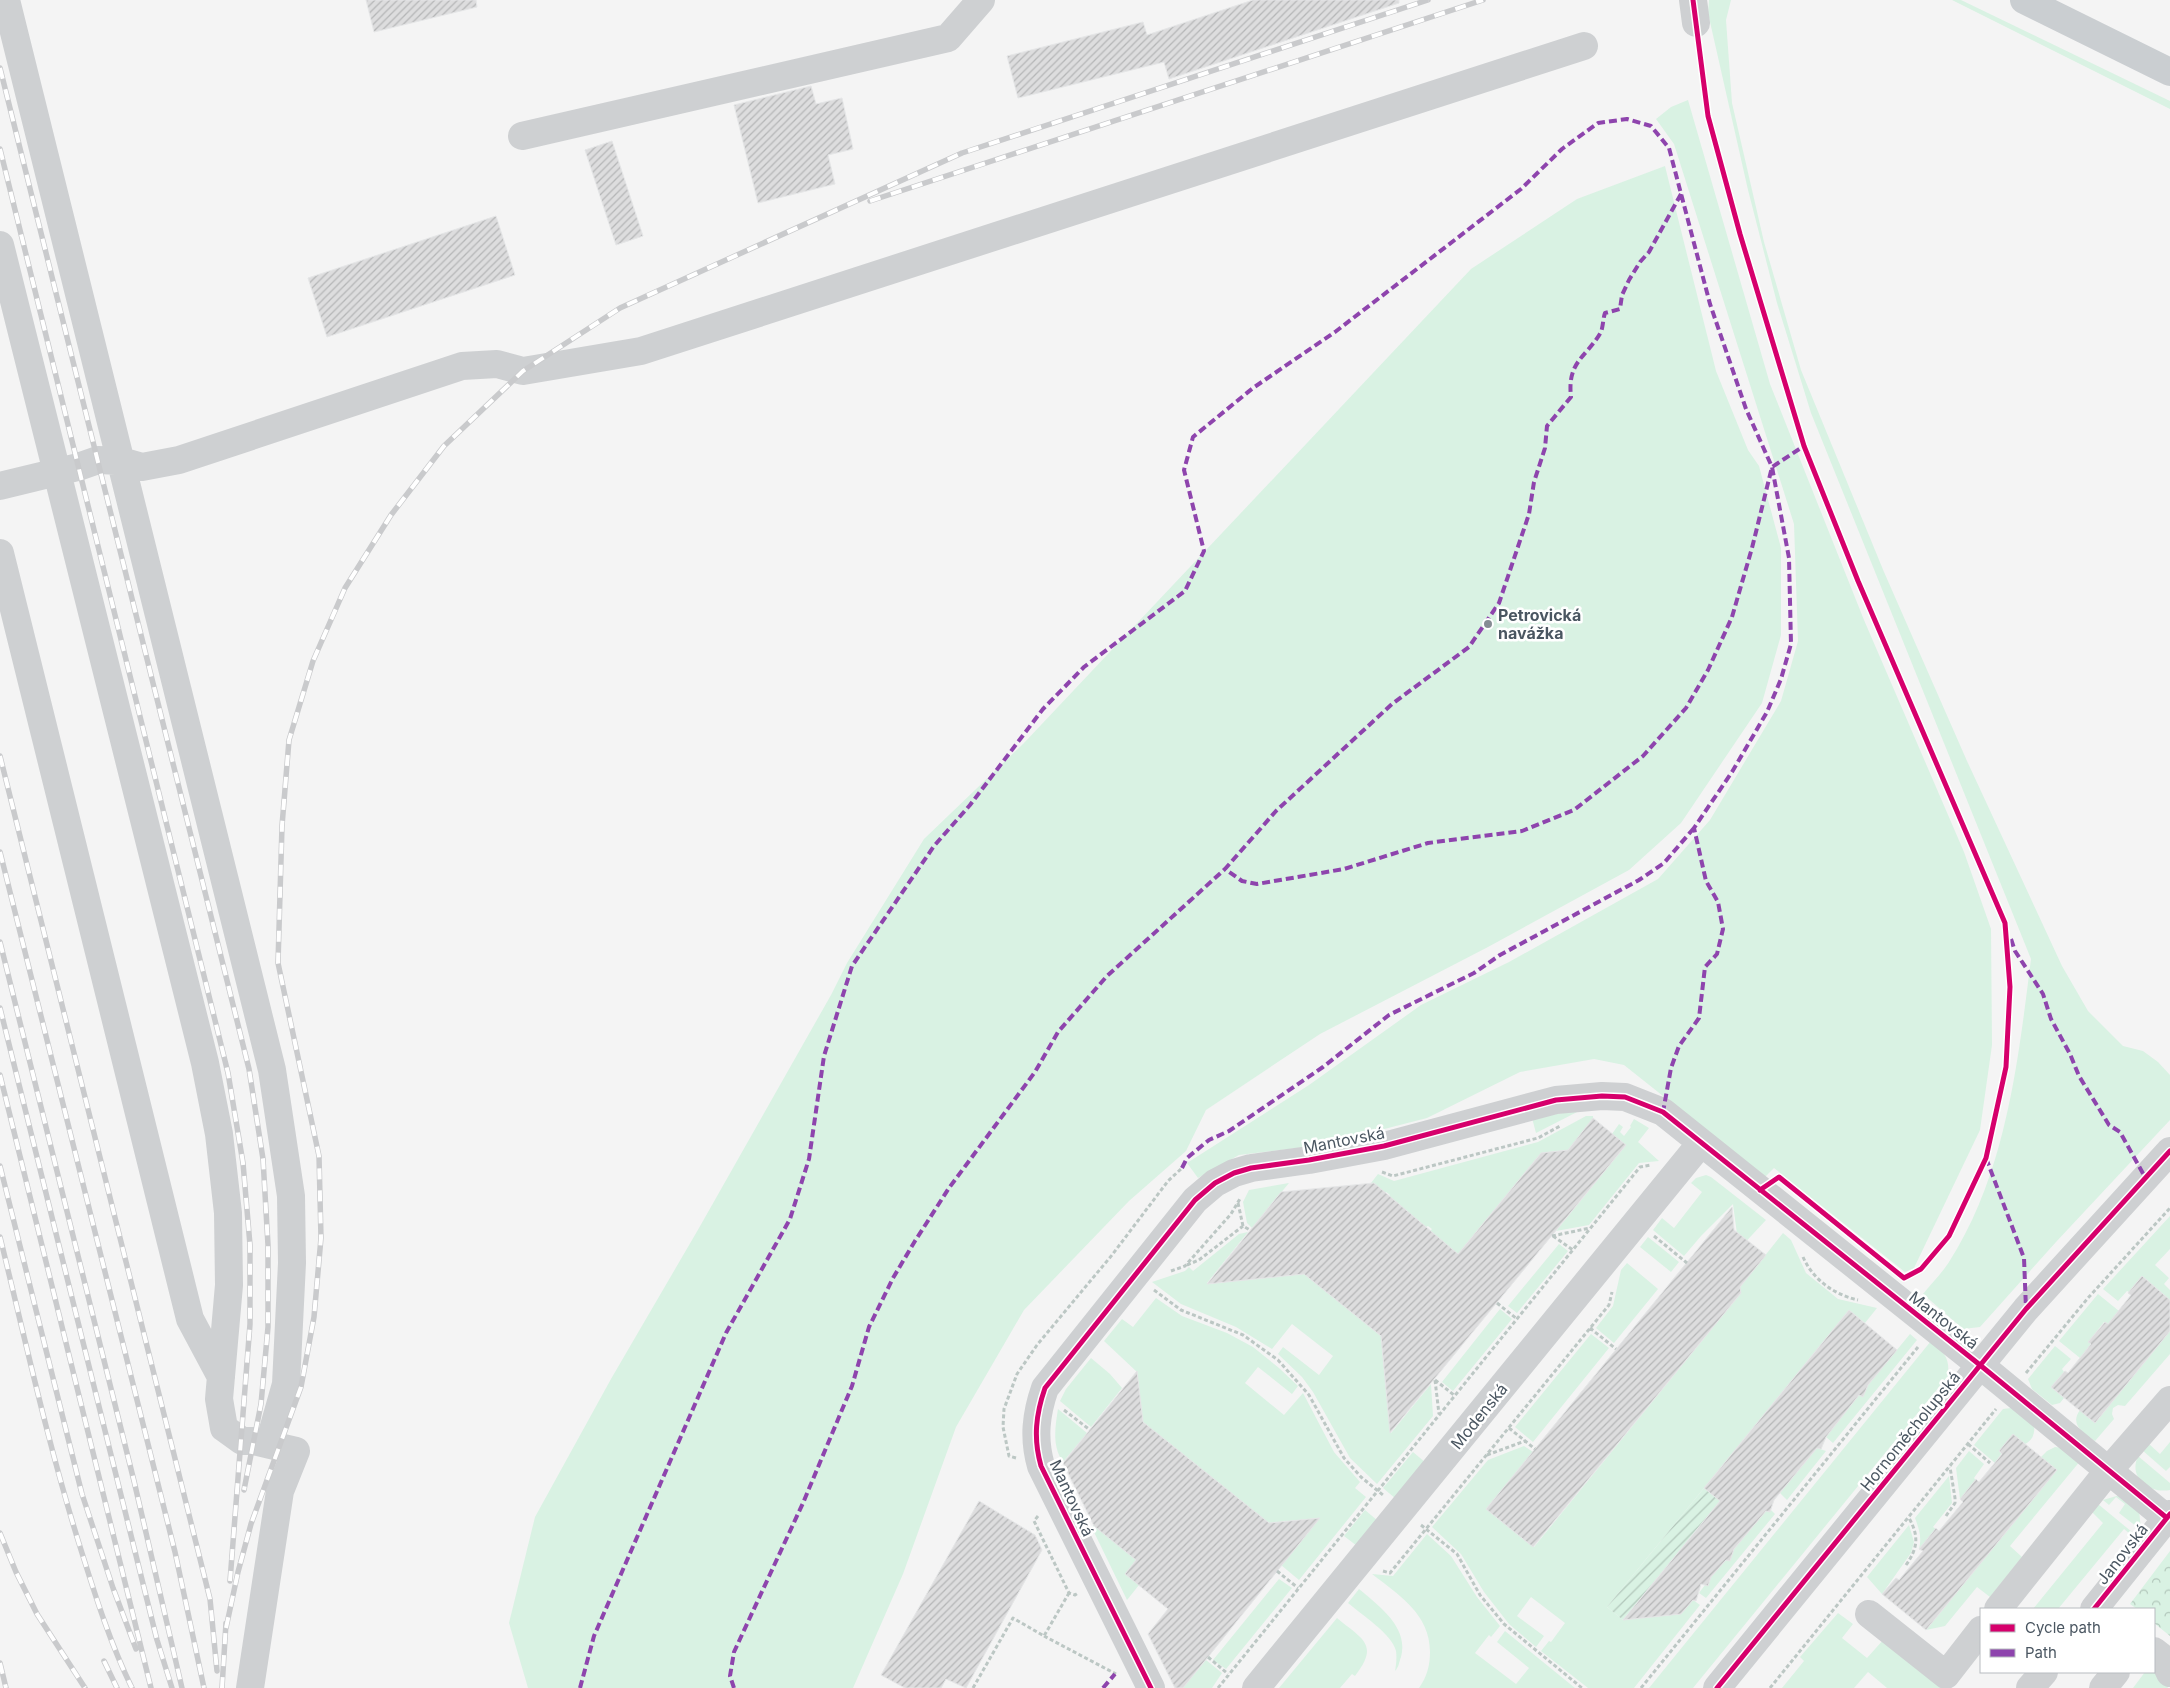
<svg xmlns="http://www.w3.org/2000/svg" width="2170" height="1688" viewBox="0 0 2170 1688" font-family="Inter,sans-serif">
<defs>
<pattern id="park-crowns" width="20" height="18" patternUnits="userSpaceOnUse" patternTransform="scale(1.25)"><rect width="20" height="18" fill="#d9f2e3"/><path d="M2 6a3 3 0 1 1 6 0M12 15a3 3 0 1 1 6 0" fill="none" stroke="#b2c7bb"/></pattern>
<pattern id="garden-furrows" width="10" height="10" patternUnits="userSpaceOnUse" patternTransform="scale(1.25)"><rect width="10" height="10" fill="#d9f2e3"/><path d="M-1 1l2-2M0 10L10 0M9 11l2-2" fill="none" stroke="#b2c7bb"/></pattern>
<pattern id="building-hatch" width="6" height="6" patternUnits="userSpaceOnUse" patternTransform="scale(1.25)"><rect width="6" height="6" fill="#ddddde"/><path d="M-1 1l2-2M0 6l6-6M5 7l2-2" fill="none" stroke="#b5b6b7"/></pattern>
</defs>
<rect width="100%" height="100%" fill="#f4f4f4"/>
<path fill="#d9f2e3" d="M1709,0h22l-5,20 6,83 32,139 37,128 83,202 83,189 95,205 26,45 35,35 20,5 15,11 12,13v45l-114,122 -76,85 -17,2 -40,-35c8,-10 19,-21 26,-32 57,-89 69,-200 82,-303l-220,-546 -34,-110 -29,-113 -40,-177z
M1952,0h9l209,101v8z
M1688,100l82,284 94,236 100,232 27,77 1,116 -12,85 -66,138 -9,4 -131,-104 -9,9 -141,-112 -30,-6 -74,13 -93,46 -105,27 -83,10 -41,23 -11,-15 122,-78 112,-80 88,-43 149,-83 52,-59 71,-119 17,-60 -4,-117 -120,-380 -18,-25 15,-12z
M1665,166l51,205 32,79 11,16 22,82v87l-19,68 -81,120 -52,47 -141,77 -168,87 -114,76 -20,41 -57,50 -105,109 -68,117 -53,147 -50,114h-325l-19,-65 26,-106 76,-138 88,-151 132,-233 16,-32 77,-124 100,-96 447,-474 106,-70z
M1581,1110l-45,23 -4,-15z
M1586,1116h7v3l-25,31 -27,3 -83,101 -28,-23 2,-2 -4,-3 -2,1 -37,-30 1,-2 -4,-3 -2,2 -13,-11 7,-9 16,7 144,-39z
M1634,1119l15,9 -11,14 21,19 -20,2 -50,62 -33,6 70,-86 -21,-1 14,-20 4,3 -3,5 4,4 7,-9 -1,-1z
M1706,1175l5,2 55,43 -27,29 -6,-45 -32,32 -17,20 -31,-26 9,-12 12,10 28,-36 -11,-9 5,-5z
M1289,1183l-37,45 -5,-5 -4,-21 6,-12z
M2170,1216v33l-15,16 14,13 -5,6 6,6v10l-28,-24 -13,16 -2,-1 -9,10 -15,-12z
M1248,1232l-41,51 86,-8 5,-6 89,72 -5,7 9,85 40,-49 2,32 -56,68 -27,-26 -37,-66 -11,-15 -24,-23 5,-7 36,28 14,-19 -41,-32 -20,25 -36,-22 -55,-23 -29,-22 33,-11 4,-4 4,4 46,-37z
M1783,1233l8,7 15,33 32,26 39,9 -12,15 -16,-13 -242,297 16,13 58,-6 12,-14 7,5 -66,83h-46l-47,-37 8,-10 2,1 14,-19 -34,-26 -14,19 27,20 -8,11 -27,-23 -25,-32 -23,-38 -29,-27 56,-67 36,-14 9,6 1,95 207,-254 -1,-6z
M1648,1237l31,25 -8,10 -31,-25z
M1559,1244l9,7 -51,62 -9,-7z
M1627,1263l31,26 -44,54 -18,-15 17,-22 8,-36z
M2098,1294l21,17 -11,13 -4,-2 -15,19 2,3 -11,14 -21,-17z
M1156,1298l26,18 45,17 26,14 26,21 19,18 -6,8 -34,-27 -13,16 39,32 19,-22 31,59 26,30 -5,6 11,9 -67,83 -18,-15 38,-47 -50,5 -126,-101 -6,-50 -33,-31 18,-22 11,8z
M1500,1309l12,10 -59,72 -11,-9z
M2170,1331v23l-45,52 -7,-1 -5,3 -1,6 2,5 -19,22c-11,-8 -26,-16 -15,-31l15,13z
M1591,1334l18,14 -76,94 -18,-15z
M1910,1334l7,6 -84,103 -7,-6 33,-42 4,2 5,-12z
M1931,1341c13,12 19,16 17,35l-255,312h-44z
M2055,1346l16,13 -9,10 2,3 -13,15 13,11 -4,5 -8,2 -20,-16 -4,-10z
M1091,1358l19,16 12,14 -31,39 -31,-26 6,-12z
M2011,1408l23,16c3,24 -18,20 -32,29 -2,2 -5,7 -7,10l-21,-18 29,-36z
M1058,1409l29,24 -24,29c-11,-16 -8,-34 -5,-53z
M2170,1442v25l-4,4 -24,-21 7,-6 11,10z
M2055,1447l10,1 16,12 -71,86 12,11 -32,40 -13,-10 -32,39 -19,4 131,-160 -16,-13 6,-6z
M1817,1448l9,3 -39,49 -7,-7z
M1969,1451l15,13 -10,14 2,2 -16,19 -4,-31z
M1413,1452l13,11 -30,36 -13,-11z
M2138,1456l32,27v7c-21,4 -42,-12 -32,-34z
M1949,1476l3,27 -19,24 3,2 -17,20c3,-12 0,-20 -4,-31z
M2120,1495l19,15 2,20 -22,-17 6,-9 -9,-7 -7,8 -6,-5z
M2098,1504l40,33 -2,2 -12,-10 -66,80h-25l70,-86 -11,-11z
M1365,1510l13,11 -21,25 -13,-10z
M1771,1510l4,4 -69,84 -7,-5 6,-8 3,1 3,-9 15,-17 4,1 4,-12 32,-38z
M1093,1524l43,36 -11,14 14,11 -12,15 -34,-70z
M1909,1525l5,17 -3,11 -29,41 -15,-17z
M1427,1534l24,22 26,41 23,29 -9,11 -2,-2 -14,18 41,31 13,-16 -32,-26 8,-11 70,57h-156c8,-11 11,-23 11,-36 0,-38 -31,-57 -58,-78l21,2z
M1279,1579l13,9 -66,81 -13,-9z
M1359,1589c20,17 50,38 42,68 -2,5 -2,10 -6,14 1,-6 2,-13 1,-20 -4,-17 -34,-36 -48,-48z
M1838,1613l15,11 -11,14 25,20 17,-19 62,49h-59l-19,-16 -14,16h-72l22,-27 -4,-4z
M1337,1618c25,21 43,26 18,58l-3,-2 -12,14h-61z
M2154,1656l14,32h-35l12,-16h9z
M1206,1660l16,13 -10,15h-29z"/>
<path fill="url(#park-crowns)" d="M2170,1551v85l-16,-13v-14h-17l-7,-5z"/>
<path fill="url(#garden-furrows)" d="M1704,1488l16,13 -97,119 -16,-13z"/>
<path fill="url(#building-hatch)" stroke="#e5e6e7" d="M366,0h110l1,7 -103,25z
M1253,0h146v3l-230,76 -5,-17 -146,36 -11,-42 136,-34 4,13z
M811,86l5,18 26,-6 11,51 -25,6 7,29 -77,19 -24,-98z
M612,141l31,95 -27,9 -31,-95z
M496,216l19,59 -188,62 -19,-59z
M1593,1118l33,27 -236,288 -9,-97 -77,-62 -97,10 74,-92 93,-9 84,71 83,-101 27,-3z
M1732,1207l2,23 32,25 -26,32 1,6 -208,254 -47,-38z
M2142,1276l28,24v31l-75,92 -44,-36 14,-16 3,2 23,-29 -3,-2 17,-20 3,2 23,-29 -3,-2z
M1849,1310l48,40 -29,35 -5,12 -4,-2 -33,42 -5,12 -4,-1 -43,52 -4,12 -4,-1 -32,38 -4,12 -4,-1 -15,17 -3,9 -7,-2 -5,17 -3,-1 -12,14 -58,6 97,-119 -16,-13z
M1137,1371l6,51 126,101 51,-5 -137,170h-8l-27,-54 20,-25 -43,-35 11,-14 -42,-34 -31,-63z
M2013,1434l44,36 -131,160 -44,-36 14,-16 3,2 24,-29 -4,-2 17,-21 3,3 24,-29 -3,-3 16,-20 3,3 23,-28 -3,-3z
M979,1501l56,34 7,15 -76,138 -20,-9 -5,9h-36l-24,-13z"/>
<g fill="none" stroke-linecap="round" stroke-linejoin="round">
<path stroke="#bcc7c4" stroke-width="3" stroke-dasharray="4 2.5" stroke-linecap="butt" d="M1382,1172l11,4 145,-38 22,-12
M1238,1203l5,23 7,4
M1552,1236l38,-8
M1553,1236l20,14
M1654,1236l33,27
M1803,1257c10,23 32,38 55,43
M1187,1265l12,-5 44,-34
M1171,1271l14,-5 46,-52 10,-17
M1154,1290l27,20 62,25 35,25 31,35 35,63 17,19 22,18
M1497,1303l20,16
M1590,1328l26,21
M2026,1373l62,-75 82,-90
M1435,1380l4,34
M1435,1380l19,15
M1064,1410l26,20
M1509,1428l26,21
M1968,1444l22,19
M1487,1455l38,-14
M1016,1458l-7,-2 -6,-29 1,-18 13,-35 20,-29 75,-90 56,-74 14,-13
M1038,1516l-4,5 35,72 6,2 3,-2
M1946,1516l9,-13v-5l-5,-31
M1421,1525l36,29 23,41 24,29 78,64
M1906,1565c12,-17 13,-29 3,-47
M1277,1571l21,17
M1383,1571l7,2 219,-268 3,-13
M1044,1636l72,38
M1208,1657l20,17
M973,1688l40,-70 31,18 25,-43
M1218,1688l422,-521 11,-2
M1641,1688l277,-341
M1770,1688l226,-279"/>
<path stroke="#ced0d2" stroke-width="28" d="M6,0l266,1070 19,126 1,67 -6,121 -17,60
M1693,0l3,23
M522,136l426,-98 33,-38
M0,245l205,818 14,71 9,79 1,72 -10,114 5,29 18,13h11l43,10 -16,40 -30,197
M0,486l78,-19 20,-7 23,1 21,6 37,-7 283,-94 35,-2 26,7 118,-20 943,-305
M0,553l190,766 31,58
M1998,1609l111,-139 61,-70
M2094,1609l76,-95
M1869,1614l77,61 35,-45
M2154,1651l9,7 7,15
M1151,1688l-110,-222c-8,-28 -5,-52 4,-78l150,-188 20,-17 19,-10 17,-5 58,-8 75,-14 172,-46 46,-4 23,1 38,15 317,253 190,156
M1256,1688l445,-545
M1717,1688l309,-379 144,-158
M2030,1688l14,-16
M2103,1688l13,-16"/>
<path stroke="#caced1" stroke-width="28" d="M2024,0l146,72"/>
<g stroke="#c9cacc" stroke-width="5.5">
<path id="rail" d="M0,68l249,1001 14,90 5,86v82l-7,77 -17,86
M0,149l228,924 15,90 7,82v79l-20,257
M870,201l613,-201
M0,756l210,843 7,72
M0,852l175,700 29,136
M0,942l134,539 48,207
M0,1008l157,632 15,48
M0,1075l151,613
M0,1166l82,328 31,94 23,61
M0,1237c26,106 49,212 82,316 14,45 29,92 50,135
M0,1533l16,39 21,42 48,74
M226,1628l12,-56 13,-48 50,-137 13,-70 7,-79 -2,-82 -41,-193 4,-137 7,-86 24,-79 32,-73 46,-73 53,-69 79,-75 97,-63 342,-155 466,-153
M104,1661l13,27
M0,1663l6,25
M222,1688l4,-65"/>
</g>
<use href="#rail" stroke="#fff" stroke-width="4" stroke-dasharray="11" stroke-linecap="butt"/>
<path stroke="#8e44ad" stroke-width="4" stroke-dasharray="8 4" stroke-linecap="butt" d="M1681,194l-32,58 -9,10 -11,18 -7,15 -2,14 -15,4c-2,6 -2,14 -4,19 -15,26 -34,29 -30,65l-24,29 -2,22 -11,34 -5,32 -30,89 -30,44 -77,57 -116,107 -51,58 17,12 15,3 87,-15 84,-26 94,-12 52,-21 69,-54 43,-48 22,-38 24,-53 20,-69 20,-81 32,-21
M2011,939l4,12 28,43 8,25 19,35 9,22 30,49 11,7 25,45
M1986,1158l38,100 2,51
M1182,1168l5,-10 22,-18 20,-9 94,-64 66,-52 85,-42 26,-18 139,-75 25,-17 30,-35
M580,1688l14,-52 132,-303 64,-114 19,-60 15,-103 28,-90 82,-120 36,-41 73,-96 41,-42 101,-76 19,-40 -20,-81 9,-33 60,-49 82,-56 186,-143 41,-40 36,-26 29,-4 24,7 18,22 41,156 36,105 26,58 17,91 2,86 -10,35 -14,33 -35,60 -38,56 12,53 12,21 5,27 -6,25 -12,13 -6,51 -20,28 -8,22 -8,44
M734,1688l-4,-12 4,-24 69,-149 49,-117 17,-59 24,-49 22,-37 34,-53 86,-116 23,-40 49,-56 118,-107
M1103,1688l12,-14"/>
<g stroke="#fff" stroke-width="8">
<path id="cycleway" d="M1693,0l15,116 32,118 64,212 54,135 147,342 5,64 -4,80 -20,91 -37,78 -28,33 -17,9 -125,-101 -19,13
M2094,1609l76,-95
M1151,1688l-110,-222c-8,-28 -5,-52 4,-78l150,-188 20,-17 19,-10 17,-5 58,-8 75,-14 172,-46 46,-4 23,1 38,15 317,253 187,153
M1717,1688l309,-379 144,-158"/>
</g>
<use href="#cycleway" stroke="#d6006c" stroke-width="5"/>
</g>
<circle fill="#868d94" stroke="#fff" stroke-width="2" cx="1488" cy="624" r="5"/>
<g text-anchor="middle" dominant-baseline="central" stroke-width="5" stroke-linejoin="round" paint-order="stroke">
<g font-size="16" font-weight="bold" fill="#4a5661" stroke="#fff" text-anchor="start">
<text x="1498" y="615">Petrovická<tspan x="1498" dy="18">navážka</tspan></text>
</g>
<g font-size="16" fill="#4a5661" stroke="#fff">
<text transform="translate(1344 1140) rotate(-11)">Mantovská</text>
<text transform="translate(1944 1320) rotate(38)">Mantovská</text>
<text transform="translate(1479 1416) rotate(-51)">Modenská</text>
<text transform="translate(1910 1431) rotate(-51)">Hornoměcholupská</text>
<text transform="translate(1072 1498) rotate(65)">Mantovská</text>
<text transform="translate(2122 1554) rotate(-52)">Janovská</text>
</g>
</g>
<rect x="1980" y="1608" width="175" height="65" fill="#ffffff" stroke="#b7bbc0"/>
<rect x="1990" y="1624" width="25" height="8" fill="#d6006c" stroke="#b7bbc0"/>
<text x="2025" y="1633" font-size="15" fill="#4a5661">Cycle path</text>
<rect x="1990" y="1649" width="25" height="8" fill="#8e44ad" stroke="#b7bbc0"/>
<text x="2025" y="1658" font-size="15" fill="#4a5661">Path</text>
</svg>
